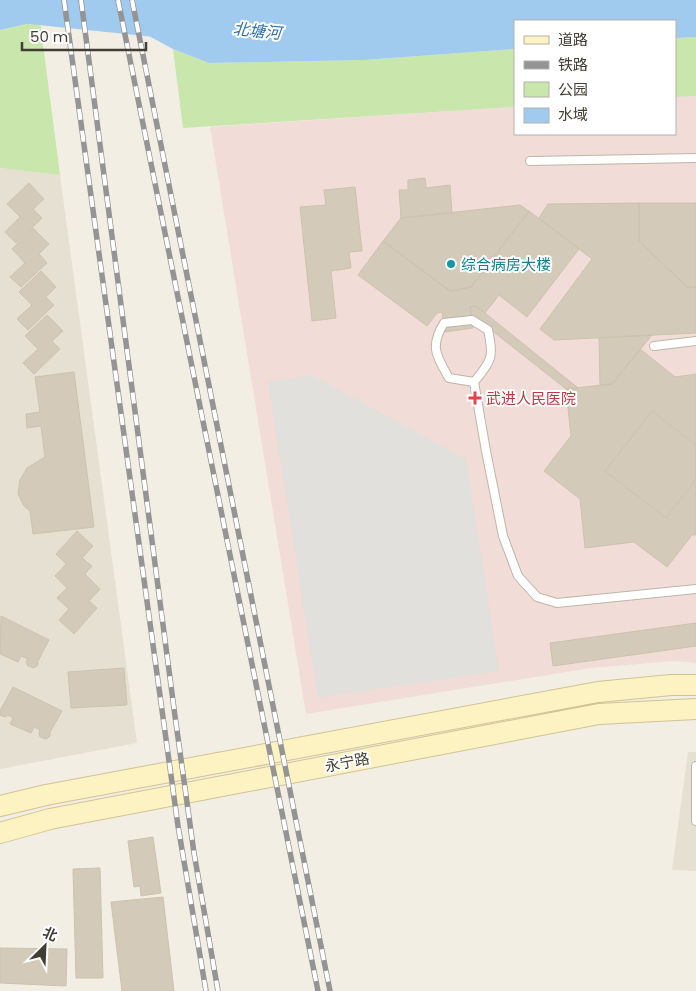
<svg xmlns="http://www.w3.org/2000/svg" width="696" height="991" viewBox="0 0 696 991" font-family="Poppins,'Noto Sans SC',sans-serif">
<rect width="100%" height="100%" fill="#f2eee4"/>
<path fill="#e5e0d2" d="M0,168l60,7 77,568 -137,26z
M688,752h8v119l-24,-1z"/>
<path fill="#f2dcd7" d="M696,96v567l-22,-2 -83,7 -285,46 -96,-587 305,-20v27h160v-37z"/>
<path fill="#c9e6ad" d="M40,21l20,154 -60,-7v-138z
M696,37v59l-21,1v-59z
M173,49l36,14 155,-3 151,-11v58l-332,21z"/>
<path fill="#e2e0dc" d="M312,375l154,84 33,212 -181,27 -50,-316z"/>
<path fill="#a0caee" d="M0,0h696v37l-21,1v-17h-160v28l-151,11 -155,3 -36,-14 -76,-41 -97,22z"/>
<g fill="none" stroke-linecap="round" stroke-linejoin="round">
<path stroke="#a0caee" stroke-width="30" d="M0,6l156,16"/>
</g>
<path fill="#d3cab9" stroke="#cdc2ad" d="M425,178l1,10 24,-3 2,28 -51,5 -2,-28h9v-10z
M29,183l15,16 -11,10 9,9 -26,25 -11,-11 15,-15 -13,-13z
M355,187l7,64 -13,1 2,16 -20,3 5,47 -24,3 -12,-114 26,-2 -2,-15z
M639,203h57v84h-9l-48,-46z
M639,203v38l48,46h9v46l-142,7 -14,-11 52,-70 -53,-41 9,-14z
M520,205l9,6 -58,76 -21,4 -67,-50 18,-23z
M529,211l50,38 -52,68 -28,-22 -14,18 -9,-7 -6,1 3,21 -28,4 -3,-20 -5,1 -10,13 -69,-51 25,-34 67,50 21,-4z
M33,228l16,16 -10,10 8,9 -26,24 -11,-10 15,-14 -13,-14z
M41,271l15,16 -10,10 8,8 -26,25 -11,-11 15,-14 -13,-13z
M476,306l9,7 93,75 -12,1 -95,-75 -1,-7z
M47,315l16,16 -11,10 8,8 -26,25 -11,-11 15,-14 -13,-13z
M652,335l-40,49 -12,1 -1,-47z
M640,349l35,28 21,-3v161h-4l-25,32 -33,-25 -49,6 -5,-49 -36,-28 27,-35 -5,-47 46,-5z
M74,372l20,155 -61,7 -3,-23 -6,-5 -6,-12 2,-14 7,-12 18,-11 -4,-31 -14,2 -1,-14 14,-2 -5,-35z
M652,411l44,34v34l-30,39 -61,-47z
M77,531l16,15 -11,12 10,8 -7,8 15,15 -11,12 8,7 -23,26 -15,-14 10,-11 -12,-11 10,-10 -12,-12 11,-12 -10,-10z
M1,616l48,24 -11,21v4l-4,3 -6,-2 -2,-4 2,-3 -7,-3 -3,6 -18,-8z
M696,623v23l-143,20 -3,-23z
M124,668l3,37 -56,3 -3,-36z
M13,687l49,24 -12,21v4l-4,3 -6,-2 -1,-4 1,-3 -6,-3 -3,6 -21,-9 3,-6 -5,-3 -3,2 -5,-2v-4z
M153,837l8,56 -20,3 -1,-10 -6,1 -6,-46z
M100,868l3,110h-27l-3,-109z
M163,897l11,94h-52l-11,-89z
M0,948l67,1 -1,37 -66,-3z"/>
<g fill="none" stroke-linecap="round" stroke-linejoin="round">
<g stroke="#bdb6a7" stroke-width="10">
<path id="lane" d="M530,161l166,-3
M472,320l16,10c6,26 4,31 -14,52l-25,-4c-12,-21 -20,-31 -5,-55z
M654,346l42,-5
M474,382l12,69 17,85 15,40 19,21 20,6 139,-14
M696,766v55"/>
</g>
<g stroke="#d1c394" stroke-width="22">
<path id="secondary" d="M0,806l46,-11 552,-103 73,-7h25
M0,833l50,-14 549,-105 97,-5"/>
</g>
<use href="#lane" stroke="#fff" stroke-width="8"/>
<use href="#secondary" stroke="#fdf2c2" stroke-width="20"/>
<g stroke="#949494" stroke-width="5.5">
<path id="rail" d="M64,0l114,826 28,165
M81,0l94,716 19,137 24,138
M118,0l200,991
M132,0l198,991"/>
</g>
<use href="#rail" stroke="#fff" stroke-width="4" stroke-dasharray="11" stroke-linecap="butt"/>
</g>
<circle fill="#0f9aa8" stroke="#fff" stroke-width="2" cx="451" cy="264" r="5"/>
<path fill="#e0444e" stroke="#fff" stroke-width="2" d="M472.5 390.5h5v5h5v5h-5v5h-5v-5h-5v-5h5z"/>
<g text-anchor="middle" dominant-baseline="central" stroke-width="4" stroke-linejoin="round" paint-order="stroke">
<g font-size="15" fill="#0d838f" stroke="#fff" text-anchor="start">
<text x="461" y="264">综合病房大楼</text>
</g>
<g font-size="15" fill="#be3a42" stroke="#fff" text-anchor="start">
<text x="486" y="398">武进人民医院</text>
</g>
<g font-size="15" fill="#433e34" stroke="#fff">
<text transform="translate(347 762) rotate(-11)">永宁路</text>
</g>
<g font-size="16" font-style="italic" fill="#3072ac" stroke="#fff">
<text transform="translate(257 31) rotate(6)">北塘河</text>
</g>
</g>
<rect x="514" y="20" width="162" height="115" fill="#ffffff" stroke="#b4b2ae"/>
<rect x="524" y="36" width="25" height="8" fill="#fdf2c2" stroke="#b4b2ae"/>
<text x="558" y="45" font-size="15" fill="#433e34">道路</text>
<rect x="524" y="61" width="25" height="8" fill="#949494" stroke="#b4b2ae"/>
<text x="558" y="70" font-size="15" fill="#433e34">铁路</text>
<rect x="524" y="82" width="25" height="15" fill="#c9e6ad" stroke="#b4b2ae"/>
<text x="558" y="95" font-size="15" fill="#433e34">公园</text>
<rect x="524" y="108" width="25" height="15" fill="#a0caee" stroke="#b4b2ae"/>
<text x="558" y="120" font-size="15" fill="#433e34">水域</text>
<g transform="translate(45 946) rotate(24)" stroke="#ffffff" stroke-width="4" paint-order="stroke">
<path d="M0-4L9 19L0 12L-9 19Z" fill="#433e34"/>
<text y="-8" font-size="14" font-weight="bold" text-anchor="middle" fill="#433e34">北</text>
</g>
<path d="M22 42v8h124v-8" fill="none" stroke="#433e34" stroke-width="2.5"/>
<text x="30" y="42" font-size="15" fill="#433e34" stroke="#ffffff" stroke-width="4" paint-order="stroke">50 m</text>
</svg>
